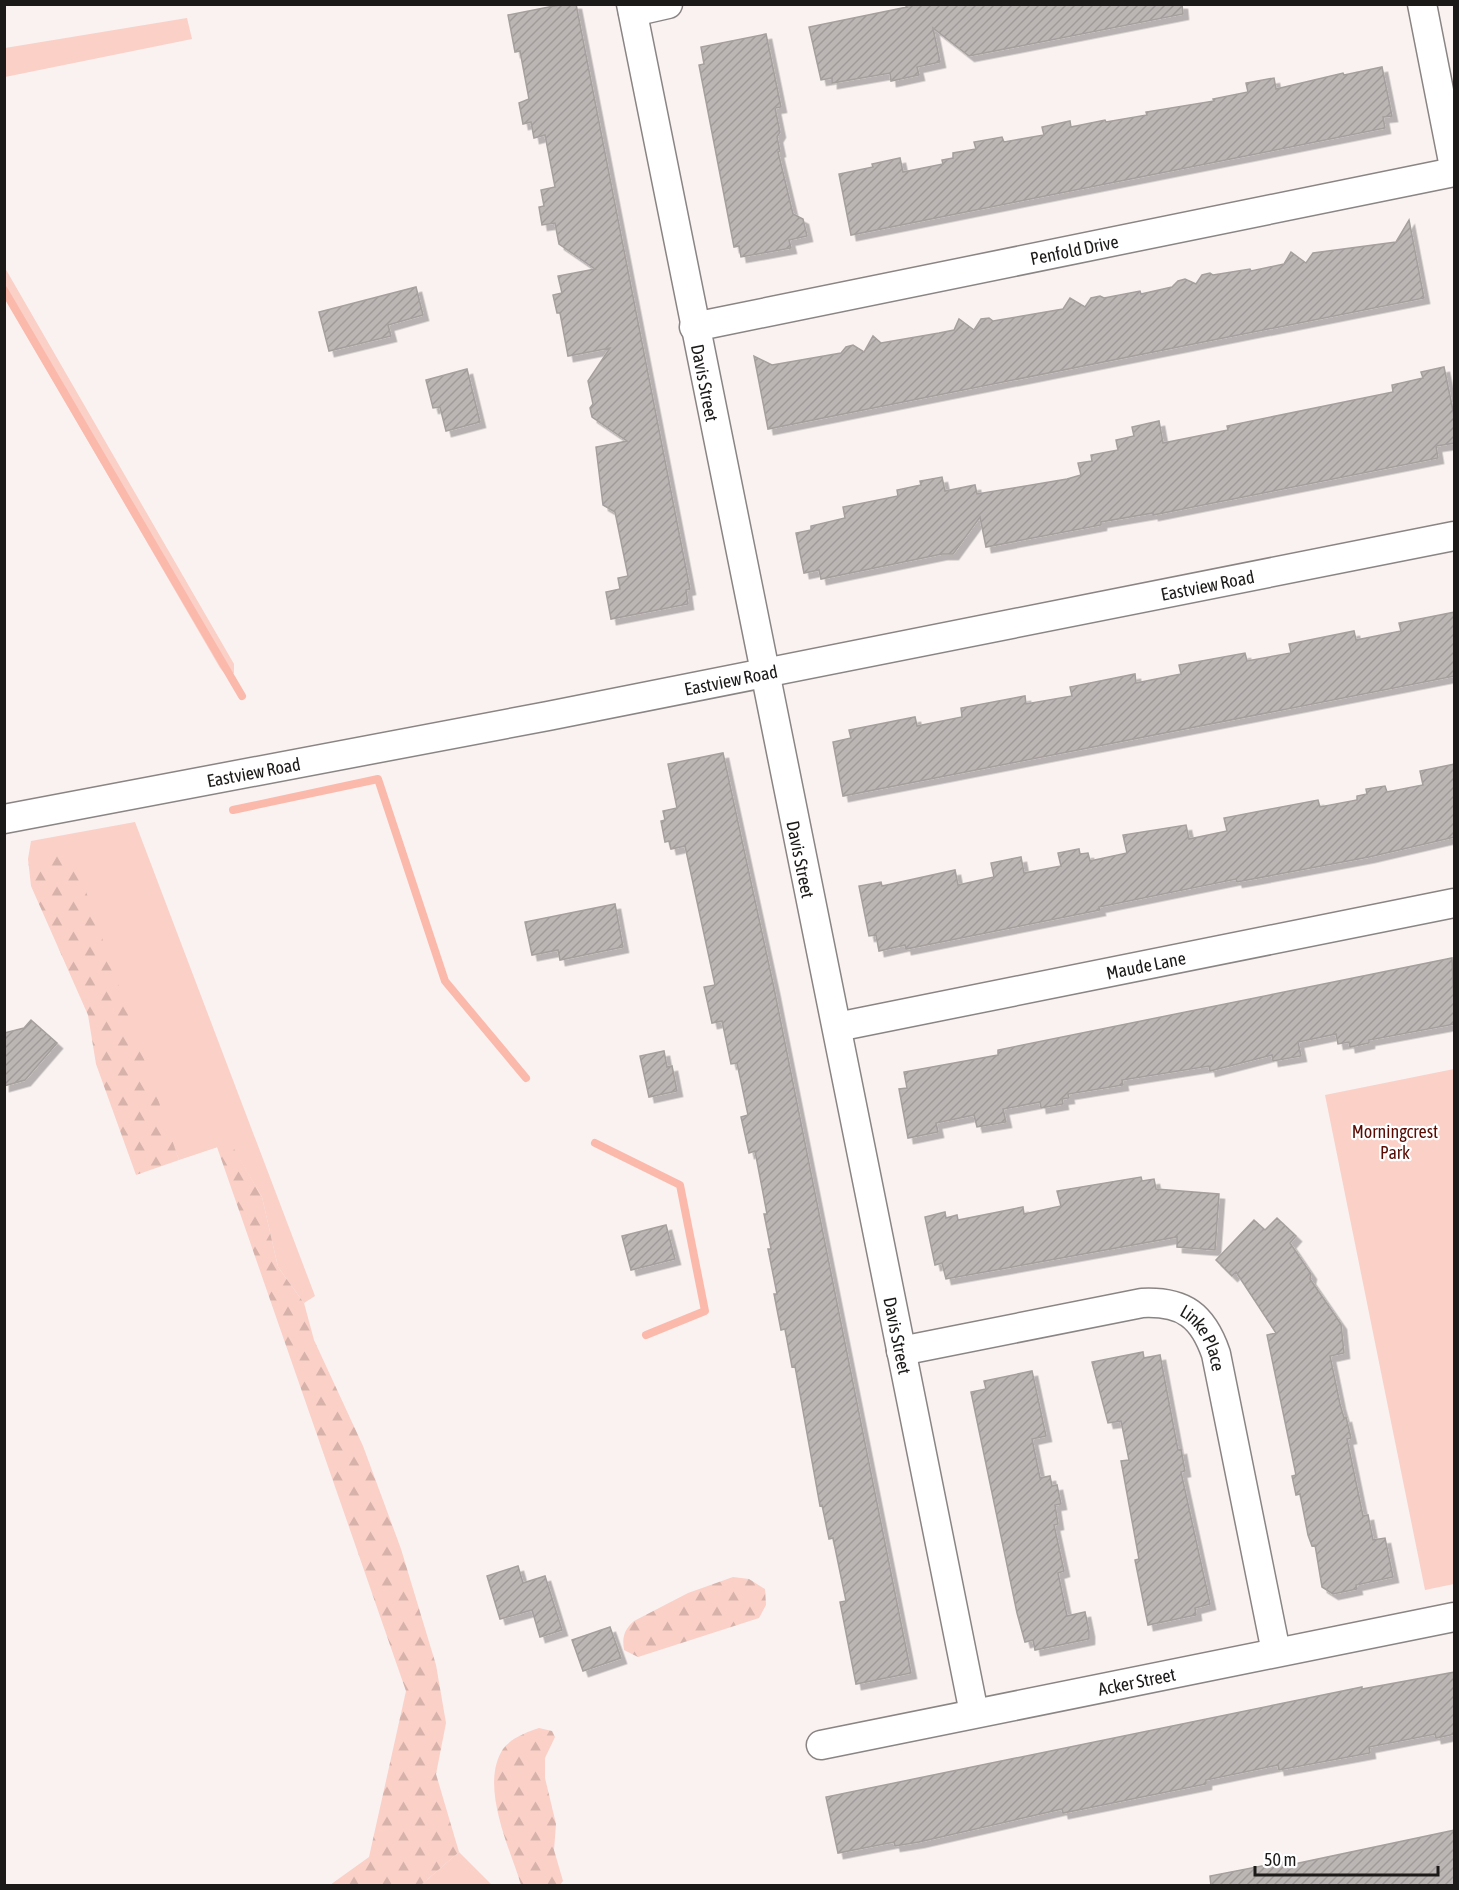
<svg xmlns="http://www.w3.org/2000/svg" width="1459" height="1890" viewBox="0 0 1459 1890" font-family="'Asap Condensed',sans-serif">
<defs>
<pattern id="forest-firs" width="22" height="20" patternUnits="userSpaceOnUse" patternTransform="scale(1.5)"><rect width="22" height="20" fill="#fad0c7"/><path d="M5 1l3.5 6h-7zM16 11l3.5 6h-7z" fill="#d6b2aa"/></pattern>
<pattern id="building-hatch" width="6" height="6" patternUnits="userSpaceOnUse" patternTransform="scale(1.5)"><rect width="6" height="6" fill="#bbb5b4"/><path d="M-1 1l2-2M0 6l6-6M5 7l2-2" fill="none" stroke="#a09b9a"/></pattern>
<filter id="shadow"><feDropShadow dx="5.5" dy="5.5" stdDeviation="0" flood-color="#0004"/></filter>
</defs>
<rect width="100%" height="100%" fill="#f9f2f1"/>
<path fill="#fad0c7" d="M187,18l5,21 -187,38v-29z
M5,268l229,396v9l-7,3 -7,-8 -215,-370z
M135,822l180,474 -11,7 -26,-36 -16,-70 -32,-54 -51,17 -23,-61 -128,-240 3,-18z
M1454,1069v515l-29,6 -100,-495z
M459,1852l33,33h-71z"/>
<path fill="url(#forest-firs)" d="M60,848l15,12 104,300 -43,15 -40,-111 -8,-49 -57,-129 -3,-27z
M230,1142l32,55 16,70 26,36 10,37 49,106 38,103 35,116 10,58 -10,51 23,78 -38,33h-91l39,-28 37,-166 -189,-544z
M733,1577l16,2 16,10 1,16 -7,13 -121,39 -14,-7c-2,-13 0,-20 10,-29l54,-28z
M539,1728l13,3 3,6 -10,21v20l11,46 -2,26 9,31 -3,4h-39c-11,-37 -42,-99 -18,-136 8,-11 24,-17 36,-21z"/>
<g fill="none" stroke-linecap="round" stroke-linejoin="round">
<path stroke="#fbb9ac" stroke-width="8" d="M4,290l238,406
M233,810l145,-31 67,202 81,97
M595,1143l85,42 25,126 -59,24"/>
</g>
<path fill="url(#building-hatch)" stroke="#a59f9e" stroke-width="1.5" filter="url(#shadow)" d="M564,4h12l114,585 -4,1 2,14 -77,15 -5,-27 14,-3 -2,-11 10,-2 -13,-64 -12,-7 -7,-58 31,-6 -35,-24 -2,-9 3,-4 -5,-23 22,-33 -42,8 -8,-43h-3l-4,-18 9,-2 -4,-17 37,-7 -36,-25 -4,-21 -13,2 -3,-18 5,-1 -3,-16 14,-3 -10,-52 -11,3 -3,-16 -8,2 -4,-21 10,-4 -9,-48 -5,1 -7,-37z
M903,4h279l1,10 -214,42 -36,-28 7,34 -23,5 2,8 -28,6 -1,-8 -58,10v-5l-11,2 -12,-53 98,-20z
M766,34l15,73 -6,1 5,24 -3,5 3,14 -2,1 15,62 10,5 4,17 -18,4 2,8 -50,9 -2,-11 -5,1 -35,-182 5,-1 -3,-17z
M1382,67l10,49 -9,1 2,11 -534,107 -12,-61 34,-7 -1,-3 28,-6 3,14 40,-8 -1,-4 11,-2v-5l23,-4 -2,-7 28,-5 2,5 40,-7 -2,-8 28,-6 1,6 34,-7 1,2 41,-7 -1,-3 68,-11 -1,-2 35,-7 -2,-9 28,-5 2,11 67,-16 1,2z
M1409,220l15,78 -656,131 -14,-73 18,9 69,-12 5,-6 7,-2 11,7 9,-16 8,7 58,-10 15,-3 5,-11 15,11 7,-11 8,-1 4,3 70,-12 7,-11 15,9 6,-9 9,-2 4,2 36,-7 1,3 31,-7 6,-6 7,-2 11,5 6,-9 8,-2 3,2 37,-6 1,2 33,-7 7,-12 15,11 7,-10 83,-11z
M416,287l7,28 -35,10 3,11 -62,15 -10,-39z
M1444,367l11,53v23l-19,3 2,12 -285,57v-2l-52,9v3l-115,22 -6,-30 -27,37h-11l-121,25 -2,-9 -15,3 -8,-40 15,-3v-4l34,-8 -2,-11 55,-11 -1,-6 24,-5 -1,-4 22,-4 3,14 30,-6 2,9 90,-15 14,-4 -3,-12 14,-2 -1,-6 27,-5 -2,-10 18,-4 -2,-9 27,-6 4,22 65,-13 -1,-4 166,-34 -1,-7 31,-7 -2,-6z
M467,369l13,53 -34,9 -6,-24 -7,1 -7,-28z
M1455,612v64l-612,120 -10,-54 18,-4 -2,-8 66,-13 2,9 45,-9 -1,-9 64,-12 1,8 46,-8 -2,-9 65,-13 1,9 45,-9 -2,-9 66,-12 2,8 44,-8 -2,-9 65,-13 2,9 45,-9 -2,-8z
M723,753l51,235 137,685 -55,11 -16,-82 6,-1 -13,-63 -4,1 -7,-34 -2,1 -25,-140 -3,1 -7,-38 -4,1 -7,-36h3l-9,-45h3l-7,-35h3l-12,-63 -6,2 -8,-36 7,-2 -11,-52 -6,1 -9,-43 -10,2 -8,-36 11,-2 -30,-139 -14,3 -2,-8 -4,1 -4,-21 4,-1 -2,-9 14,-3 -9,-44z
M1455,764v73l-86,20 -132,25 -1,-3 -137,28 1,3 -194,39 -1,-4 -26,6 -3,-16 -7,1 -10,-50 22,-4 1,4 73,-16 3,15 36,-8 -3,-14 30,-6 3,16 37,-7 -3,-13 21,-4 1,5 8,-1 2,8 37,-8 -4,-18 63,-10 3,14 38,-8 -3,-13 94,-18 2,7 37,-7v-4l10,-2 -1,-5 19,-3 2,6 36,-7 -3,-14z
M615,904l8,43 -63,13 -2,-10 -26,5 -7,-33z
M1452,958l3,66 -86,16v3l-19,4 -1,-5 -11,2 -2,-10 -38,8 3,14 -28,5 -1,-6 -62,16 -1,-5 -87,14 1,5 -55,9 1,4 -7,1 1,5 -22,4 -1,-6 -37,7 3,13 -29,5 -3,-12 -38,8 2,9 -30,6 -9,-49 8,-1 -3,-16 94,-17v-5z
M31,1020l26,23 -32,37 -21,6v-53l20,-5z
M664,1051l3,16 5,-1 5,25 -28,6 -9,-41z
M1141,1177l1,4 12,-2 2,10 63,5 -4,56 -38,-3v-10l-231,42 -4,-16 -7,2 -10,-48 20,-5 1,6 11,-3 1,5 65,-13 1,7 37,-8 -4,-15z
M1277,1218l19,18 -6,7 21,31 -1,5 31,45 3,29 -14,3 10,48 4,14 2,-1 5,21 -4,1 16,77 5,-1 5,25 12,-2 8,39 -37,8 1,4 -24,5 -11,-7 -7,-42 -3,1 -4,-11 -8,-41 -4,1 -4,-19 4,-1 -29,-140 9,-2 -40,-61 -4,4 -16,-16 38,-40 11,10z
M666,1225l9,34 -44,11 -9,-34z
M1143,1352l1,6 16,-3 18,95 3,-1 4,22 -4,1 29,132 -15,4 1,7 -48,10 -13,-65 4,-1 -18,-98 8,-1 -8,-39 -13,2 -16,-61z
M1032,1371l14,65 -14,3 8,39 10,-2 2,10 5,-1 4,19 -6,1 3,19 -4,1 10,46 -6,2 9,43 18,-4 4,19v8l-54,11 -2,-10 -8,2 -8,-29 -46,-221 15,-3 -2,-8z
M518,1566l5,17 22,-7 17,54 -22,7 -8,-27 -32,9 -13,-43z
M610,1627l11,31 -38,13 -11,-31z
M1455,1672v62l-19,4 -1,-4 -66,13 1,6 -91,17 -1,-5 -72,15v4l-143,29 -1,-4 -143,33 -24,4 -1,-4 -56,11 -12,-56 536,-110v2z
M1455,1830v56h-244l-1,-10 83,-16 1,4z"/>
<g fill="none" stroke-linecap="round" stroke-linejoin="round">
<g stroke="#8a8584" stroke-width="31">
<g id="minor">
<path id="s1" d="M631,4c110,571 229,1140 343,1709"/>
<path d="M1422,4l32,163"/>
<path d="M633,12l35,-8"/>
<path id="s2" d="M694,327l760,-155"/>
<path id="s3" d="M4,819l544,-103 906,-180"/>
<path id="s4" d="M837,1027l617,-124"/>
<path id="s5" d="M901,1351l241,-48c42,-2 61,13 74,51l60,298"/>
<path id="s6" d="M821,1745l633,-128"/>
</g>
</g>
<use href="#minor" stroke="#fff" stroke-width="28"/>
</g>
<g text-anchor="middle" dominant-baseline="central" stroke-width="4.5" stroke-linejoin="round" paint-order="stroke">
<g font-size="18" fill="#1c1a19" stroke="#fff">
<text stroke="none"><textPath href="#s2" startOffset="388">Penfold Drive</textPath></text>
<text stroke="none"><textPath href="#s1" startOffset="386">Davis Street</textPath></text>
<text stroke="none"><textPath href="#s3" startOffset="1226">Eastview Road</textPath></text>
<text stroke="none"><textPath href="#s3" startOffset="740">Eastview Road</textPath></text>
<text stroke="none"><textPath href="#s3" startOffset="254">Eastview Road</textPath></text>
<text stroke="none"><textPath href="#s1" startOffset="872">Davis Street</textPath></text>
<text stroke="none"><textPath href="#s4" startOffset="315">Maude Lane</textPath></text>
<text stroke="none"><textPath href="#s1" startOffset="1358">Davis Street</textPath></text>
<text stroke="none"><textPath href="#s5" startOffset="324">Linke Place</textPath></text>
<text stroke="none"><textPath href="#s6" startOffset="322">Acker Street</textPath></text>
</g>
<g font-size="18" fill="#580c04" stroke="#fff">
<text x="1395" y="1131">Morningcrest<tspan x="1395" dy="21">Park</tspan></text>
</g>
</g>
<rect width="1459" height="1890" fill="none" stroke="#1c1a19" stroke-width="12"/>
<path d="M1255 1866v9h183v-9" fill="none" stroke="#1c1a19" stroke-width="3"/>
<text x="1264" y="1866" font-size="18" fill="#1c1a19" stroke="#ffffff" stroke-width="4.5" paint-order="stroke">50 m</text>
</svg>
